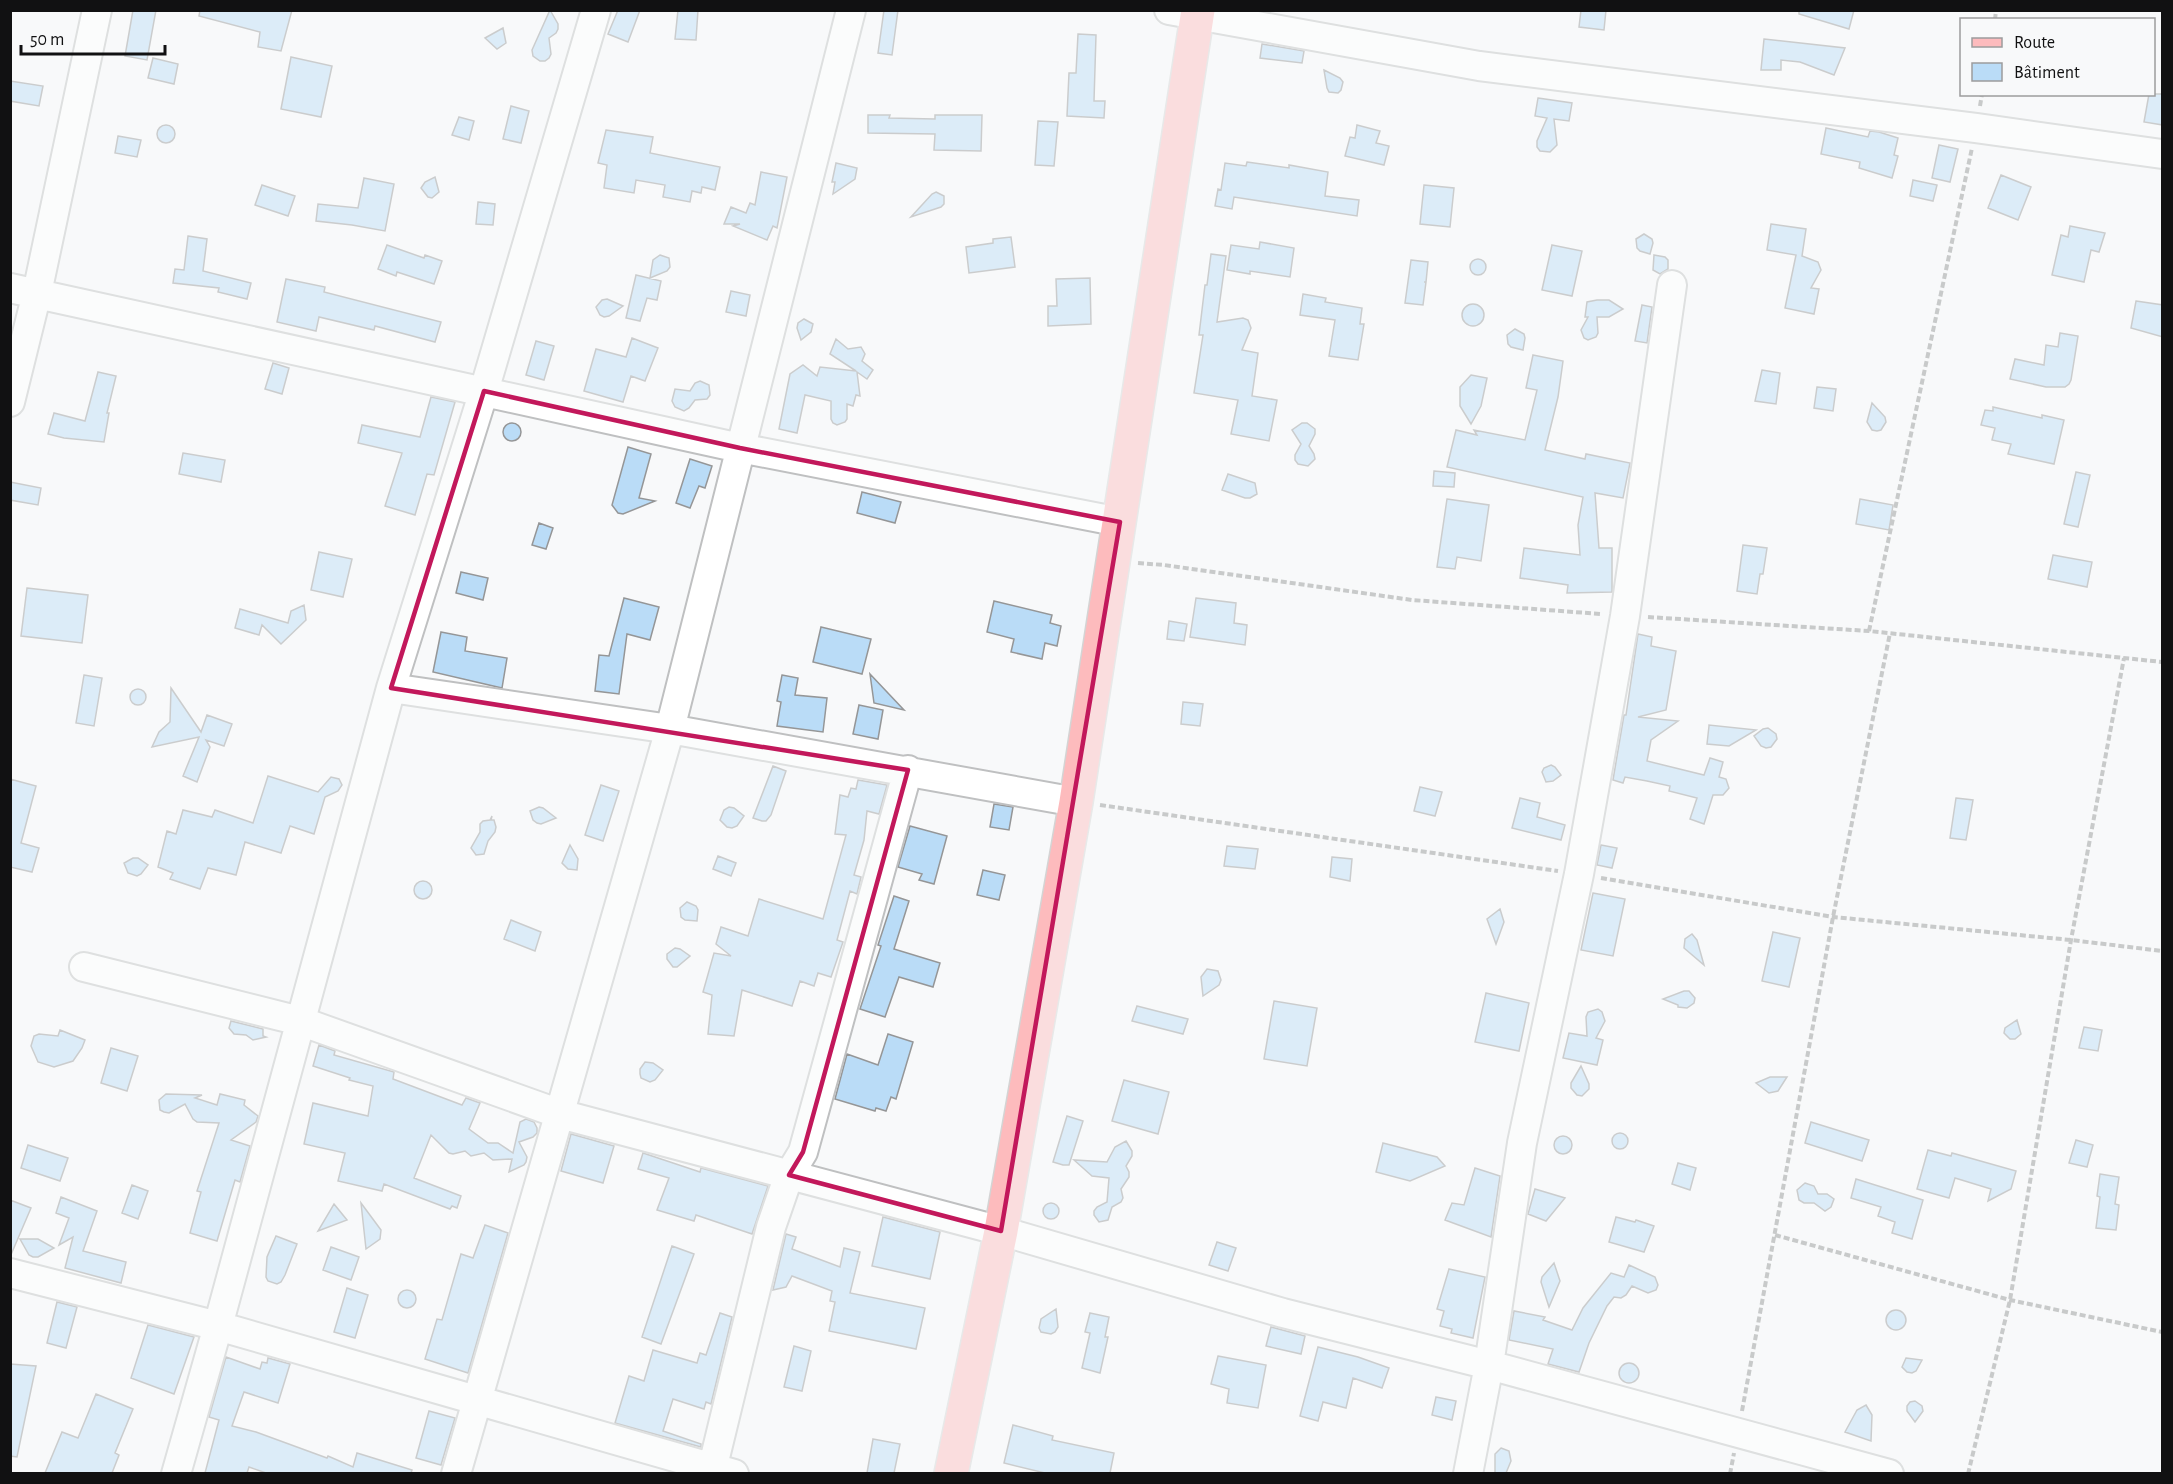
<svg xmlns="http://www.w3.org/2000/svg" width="2173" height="1484" viewBox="0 0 2173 1484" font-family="'Alegreya Sans',sans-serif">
<rect width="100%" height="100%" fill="#f8f9fa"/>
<path fill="#badcf7" stroke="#959697" stroke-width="1.5" d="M133,10h23l-9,50 -22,-4z
M200,10h92l-11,41 -23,-4 2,-15 -61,-16z
M550,10l8,14v5l-2,4 -7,5 2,16 -2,4 -4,3h-5l-7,-5 -1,-6z
M618,10h22l-12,32 -20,-8z
M678,10h20l-2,30 -21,-1z
M884,10h14l-6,45 -14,-2z
M1581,10h25l-2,20 -25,-3z
M1799,10h55l-5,19 -50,-15z
M503,28l3,15 -9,6 -12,-11z
M1078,34l18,1 -2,66h11l-1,17 -37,-2 2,-43h7z
M1764,39l81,9 -11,27 -34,-13 -19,-2v10h-20z
M1262,44l42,7 -2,12 -42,-5z
M291,57l41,9 -11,51 -40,-8z
M153,58l25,6 -4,20 -26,-6z
M1324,70l16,8 3,4 -2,8 -3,3 -9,-1 -2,-4z
M10,81l33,5 -4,20 -29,-5z
M2149,94h14v31l-19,-3z
M1538,98l34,5 -3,18 -15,-2 3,26 -7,7 -10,-1 -3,-4v-6l10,-23 -12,-2z
M511,106l18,5 -8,32 -18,-4z
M868,115h22l-1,3 46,1v-4h47l-1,36 -47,-1 1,-16 -67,-1z
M459,117l15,4 -5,19 -17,-5z
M1038,121l20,1 -4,44 -19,-1z
M1357,125l23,6 -4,12 13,3 -5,19 -39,-9 5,-19 5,1z
M157 134a9 9 0 1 1 18 0a9 9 0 1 1-18 0Z
M1826,128l42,9 2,-6 9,1 19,6 -4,17 4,1 -6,22 -33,-10 1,-6 -39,-8z
M606,130l47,7 -3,16 70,14 -5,23 -13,-3 -1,6 -9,-2 -2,11 -27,-5 2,-12 -29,-5 -2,13 -30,-5 3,-23 -9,-2z
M118,136l23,4 -4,17 -22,-4z
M1939,145l19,4 -8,33 -18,-4z
M1247,162l42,6v-3l39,7 -3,24 34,4 -2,16 -123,-19 -2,12 -17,-3 3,-17 3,1 4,-27 21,3z
M836,163l21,5 -2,11 -22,15 2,-12h-3z
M761,172l26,5 -10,51 -4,-2 -6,14 -34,-14 7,-2h-16l7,-17 15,6 4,-10 5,2z
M2001,175l30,12 -13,33 -30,-12z
M435,177l4,15 -7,6 -4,-1 -7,-9 4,-6z
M364,178l30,6 -9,47 -33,-6 -36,-4 2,-17 40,4z
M1913,180l24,5 -4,16 -23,-5z
M262,185l33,11 -7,20 -33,-11z
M1424,185l30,3 -4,39 -30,-3z
M936,192l8,4v8l-3,3 -30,10 21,-23z
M478,202l17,2 -2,21 -17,-1z
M1771,224l35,5 -4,27 16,6 3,8 -10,18 8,1 -5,25 -29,-6 11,-53 -29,-5z
M2070,226l35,7 -6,19 -8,-2 -7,32 -32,-7 9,-40 7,2z
M1644,234l8,5 1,4 -3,11 -10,-3 -3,-3 -1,-9z
M188,236l19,3 -4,32 48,12 -4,16 -29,-7 1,-4 -46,-5 2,-14 9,1z
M1011,237l4,30 -46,6 -3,-26 27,-4v-4z
M1260,242l34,6 -4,29 -40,-6v3l-23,-4 4,-25 28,4z
M387,245l37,13 1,-3 17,6 -8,23 -37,-12 -1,4 -18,-7z
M1552,245l30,6 -10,45 -30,-6z
M1211,254l15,2 -9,66 26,-4 5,2 3,8 -9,22 16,3 -6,43 25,4 -8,41 -38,-7 7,-34 -44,-7 9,-58h-4l6,-50h2z
M660,255l9,3 1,9 -3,4 -17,7 3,-18z
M1654,255l11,2 3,3v9l-8,5 -7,-4z
M1470 267a8 8 0 1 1 16 0a8 8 0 1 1-16 0Z
M1411,260l17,2 -2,20h-2h2l-3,23 -18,-2z
M636,275l25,6 -4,19 -10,-2 -7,23 -14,-3z
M1090,278l1,46 -43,2v-20h9l-1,-27z
M286,279l39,8 -1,5 117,30 -6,20 -60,-16 -1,4 -55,-13 -3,14 -39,-9z
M731,291l19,4 -4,21 -20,-4z
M1303,294l23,4 -1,4 37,6 -2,16h4l-6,36 -29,-4 6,-36 -35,-5z
M607,299l16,7 -14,10 -5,1 -4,-2 -4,-8 6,-7z
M1597,300h12l14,9 -14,8h-12l1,16 -2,4 -8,3 -4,-2 -3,-8 7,-13h-3l2,-15z
M2136,301l27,4v32l-32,-9z
M1462 315a11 11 0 1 1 22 0a11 11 0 1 1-22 0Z
M1642,305l10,2 -5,36 -12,-2z
M804,319l9,5 -2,8 -10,8 -4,-12 1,-5z
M1515,329l9,5 1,4 -2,12 -12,-3 -3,-3 -1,-9z
M2060,333l18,3 -7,44 -2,4 -4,3h-19l-36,-8 5,-20 29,6 2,-20 12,2z
M632,338l26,10 -13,33 -14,-5 -8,26 -39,-11 12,-42 30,8z
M836,339l12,10 13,-2 4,7 -3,7 11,9 -6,9 -10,-7 3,24 -4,-1 -3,11 -6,-2v15l-2,3 -8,3 -4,-2 -2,-4v-18l-26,-6 -8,38 -18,-4 11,-55 13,-9 14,11 3,-9 36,4 -26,-17z
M536,341l18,5 -10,34 -18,-5z
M1533,355l30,6 -5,36 -13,53 40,9 1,-5 44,9 -7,35 -28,-5 4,55h13v44l-45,1 1,-8 -48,-7 4,-30 56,7 -2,-30 5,-28 -136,-30 9,-37 21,5 -3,-5 51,10 12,-50 -11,-2z
M273,363l16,5 -7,26 -17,-5z
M1762,370l18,3 -4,31 -21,-3z
M98,372l18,4 -9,37h2l-5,29 -40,-4 -16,-4 6,-21 31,8z
M1471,375l16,3 -6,28 -10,18 -11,-18v-19z
M700,381l9,4 1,10 -3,4 -12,1 -6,8 -5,3 -9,-4 -3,-6 3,-12 15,2 5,-8z
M1817,387l19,2 -3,22 -19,-3z
M431,397l24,5 -21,73 -7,-1 -12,41 -30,-9 17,-53 -44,-10 4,-18 58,12z
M1872,403l13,14 1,5 -5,8 -4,1 -5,-1 -5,-8z
M1993,407l49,11v-3l22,5 -10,44 -46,-10 3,-10 -19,-4 3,-12 -14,-3 4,-15 8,1z
M503 432a9 9 0 1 1 18 0a9 9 0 1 1-18 0Z
M1302,423h5l8,6v5l-6,12 5,8 1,5 -7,7 -10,-2 -3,-4v-5l6,-11 -9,-14z
M628,447l23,7 -12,44 16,3 -32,13 -5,-1 -6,-8z
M183,453l42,7 -4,22 -42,-8z
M690,459l22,7 -7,22 -6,-2 -9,22 -14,-5z
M1434,471l21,2 -1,14 -21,-1z
M2076,472l14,3 -12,52 -14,-3z
M1228,474l27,9 2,11 -7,4h-5l-23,-8z
M10,482l31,6 -3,17 -28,-5z
M862,492l39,10 -6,21 -38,-10z
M1447,499l42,6 -8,56 -24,-4 -2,12 -18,-2z
M1860,499l33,6 -4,25 -33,-6z
M539,523l14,5 -7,21 -14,-4z
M1743,545l24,3 -4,26h-3l-3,20 -20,-3z
M319,552l33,7 -9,38 -32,-7z
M2053,555l39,7 -5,25 -39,-8z
M461,572l27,6 -5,22 -27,-7z
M27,588l61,7 -6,48 -61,-7z
M624,598l35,9 -9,33 -23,-6 -8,60 -24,-3 4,-36 10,1z
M1196,598l40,5 -2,20 13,2 -2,20 -55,-8z
M994,601l58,14 -2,8 11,3 -4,20 -12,-3 -3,16 -31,-7 3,-13 -27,-7z
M304,605l2,15 -25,24 -19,-19 -3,10 -24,-7 5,-19 48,14 3,-12z
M1169,621l18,3 -3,17 -17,-2z
M821,627l50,12 -9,35 -49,-12z
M441,632l26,5 -2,14 42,7 -5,30 -69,-16z
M1638,634l14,3 -1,9 25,5 -10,59 -28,7 40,4 -27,19 -4,21 57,14 6,-17 13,4 -4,15 7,2 3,9 -6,7h-10l-9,29 -14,-5 7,-21 -28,-7 1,-5 -23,-5 -22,-4 -2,6 -10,-3 11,-65h2z
M870,674l34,36 -30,-7z
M84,675l18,3 -8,48 -18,-3z
M782,675l16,3 -3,17 32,3 -4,34 -46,-6 4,-24 -4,-1z
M171,688l30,44 6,-17 25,9 -8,22 -18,-6 4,7 -13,35 -14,-6 16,-39 -47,10 7,-15 11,-10z
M130 697a8 8 0 1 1 16 0a8 8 0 1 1-16 0Z
M1183,702l20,2 -3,22 -19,-2z
M859,705l24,5 -5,29 -25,-5z
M1709,726v-1l47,5 -27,16 -22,-2z
M1768,728l8,6 1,5 -6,8 -5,1 -5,-2 -7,-10 9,-7z
M1551,765l4,2 6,8 -8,6 -7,1 -4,-10 2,-4z
M773,766l13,5 -15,44 -5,6h-4l-9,-3z
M268,776l50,16 13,-15 8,2 3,6 -4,6 -13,6 -11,37 -24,-8 -9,27 -36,-11 -9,33 -28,-7 -8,21 -30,-10 3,-6 -15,-6 9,-36 9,3 7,-24 29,7 3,-7 38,13z
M10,779l26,7 -15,57 18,5 -7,24 -22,-5z
M858,780l29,5 -8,29 -12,-3 -3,29 -10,35 7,2 -4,17 -7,-3 -13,49 6,2 -12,35 -13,-4 -4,13 -14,-5 -8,25 -50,-16 -8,46 -26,-2 4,-39 -9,-3 11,-39 17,3 -15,-12 5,-17 27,9 11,-37 64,20 23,-84 -11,-1 5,-39 8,2 3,-9 5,1z
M601,785l18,6 -16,50 -18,-6z
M1420,787l22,5 -7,24 -21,-5z
M1520,798l20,5 -3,14 28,8 -4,15 -49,-12z
M1956,798l17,2 -7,40 -16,-2z
M994,804l19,3 -4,23 -19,-3z
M539,807l4,1 13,10 -15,6 -4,-1 -4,-3 -3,-9z
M729,807l5,1 10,8 -7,10 -5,2 -5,-1 -7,-7 4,-10z
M492,816l-1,4h3l2,7 -1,5 -7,9 -4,13 -8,1 -5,-7 9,-16v-8l3,-3 7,-1z
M910,826l37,10 -13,48 -15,-4 3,-6 -24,-7z
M570,845l8,14 -1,11 -9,-1 -6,-6z
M1601,845l16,3 -5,20 -15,-3z
M1227,846l31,3 -3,20 -31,-3z
M718,856l18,7 -5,13 -18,-7z
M1332,857l20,2 -2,22 -20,-4z
M133,858h5l10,7 -7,9 -4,2 -9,-3 -4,-10z
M983,870l22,5 -6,25 -22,-5z
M414 890a9 9 0 1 1 18 0a9 9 0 1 1-18 0Z
M1593,893l32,6 -12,57 -32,-6z
M894,896l15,5 -15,48 46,14 -7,24 -34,-10 -14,40 -25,-8 21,-63 -3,-1z
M687,902l9,4 2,4 -1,11 -12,-1 -4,-3 -1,-9z
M1500,909l4,13 -8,22 -9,-25z
M511,920l30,12 -6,19 -31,-12z
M1773,932l27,6 -11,49 -27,-6z
M1692,934l5,6 7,25 -20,-17 1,-9z
M675,948l5,1 10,7 -13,11h-4l-6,-8v-5z
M1207,969l11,2 3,9 -2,5 -16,11 -2,-19z
M1684,991h5l6,7 -1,5 -7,5 -9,-1v-2l-15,-6z
M1486,993l43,10 -10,48 -44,-9z
M1274,1001l43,7 -10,58 -43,-7z
M1137,1006l51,13 -5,15 -51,-13z
M1598,1009l4,3 3,9 -9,17 7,2 -6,25 -34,-7 6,-25 18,3 -1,-19 2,-5z
M2017,1020l4,14 -6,5h-5l-6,-6 1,-5z
M231,1021l32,8v7l3,1 -13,3 -7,-5 -12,-1 -5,-6z
M2084,1027l18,3 -4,21 -19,-3z
M60,1030l25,10 -3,8 -9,13 -19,6 -16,-5 -7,-16 3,-10 5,-2 19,2z
M888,1034l25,8 -17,57 -5,-2 -5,14 -10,-3 -1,3 -40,-12 12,-45 31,11z
M319,1045l16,6 -1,4 60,17 -1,7 69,26 4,-7 14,5 -11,26 19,14h10l15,10 7,-31 6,-3 8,3 3,6v5l-4,4 -14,5 8,15 -1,5 -2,3 -15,7 3,-13 -19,1 -9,-7 -13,3 -6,-5 -12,3 -4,-1 -18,-18 -17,43 47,18 -4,12 -5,-2 -2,3 -66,-25 -2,7 -44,-10 7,-28 -41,-9 9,-41 55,13 5,-30 -24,-6 1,-2 -37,-12z
M111,1048l27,8 -11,35 -26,-8z
M645,1062l8,1 10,7 -8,10 -5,2 -9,-4 -1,-4v-5z
M1581,1066l8,18v5l-7,7 -5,-1 -6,-7v-5z
M1770,1077h17l-9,14 -9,2 -13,-10z
M1124,1080l45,12 -11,42 -46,-13z
M166,1094l36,1 -7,3 22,7 3,-11 25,6 -1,5 14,11 -2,6 -25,18 19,6 -10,36 -5,-2 -18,61 -27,-8 11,-41 -4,-1 22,-68 -22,-1 -4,-3 -8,-15 -16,9 -5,-1 -4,-2 -1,-10z
M1067,1116l16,5 -14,44h-6l-10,-3z
M1811,1122l58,18 -7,21 -57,-18z
M1612 1141a8 8 0 1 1 16 0a8 8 0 1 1-16 0Z
M571,1134l43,12 -11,37 -42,-12z
M1554 1145a9 9 0 1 1 18 0a9 9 0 1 1-18 0Z
M2076,1140l17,5 -6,22 -18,-4z
M1126,1141l6,10v5l-6,10 3,6v5l-8,12 2,9 -2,4 -9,5 -4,13 -9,2 -5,-7v-4l3,-4 10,-5 2,-24 -17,-2 -18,-16 33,2 8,-15z
M1383,1143l54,14 8,9 -35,15 -34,-9z
M28,1145l40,13 -8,23 -39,-13z
M1928,1150l23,6 1,-3 64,18 -5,18 -23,12 3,-12 -36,-11 -6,20 -32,-9z
M643,1153l57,19 1,-4 67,18 -16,48 -56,-19 -2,6 -37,-11 12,-32 -31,-9z
M1678,1163l18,5 -6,22 -18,-6z
M1475,1168l25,8 -9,61 -46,-17 7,-17 12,2z
M2100,1174l19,3 -4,27 4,1 -3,25 -20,-2 4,-31 -3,-1z
M1856,1179l67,21 -11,39 -20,-6 3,-11 -17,-6 3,-9 -30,-9z
M1805,1183l9,3 4,8h9l7,5 -3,8 -6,4 -11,-8h-10l-5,-3 -2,-10z
M132,1185l16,6 -10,28 -16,-6z
M1535,1189l30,9 -19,23 -18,-7z
M61,1197l36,14 -14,40 43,11 -5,21 -56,-15 8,-31 -14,8 10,-27 -13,-5z
M10,1200l21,8 -21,49z
M1043 1211a8 8 0 1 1 16 0a8 8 0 1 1-16 0Z
M361,1203l20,27 -1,9 -14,10z
M334,1204l13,16 -29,11z
M883,1217l57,15 -10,47 -58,-13z
M1616,1217l19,5 1,-2 18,6 -10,26 -35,-10z
M485,1225l23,8 -40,140 -43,-14 12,-40 5,1 19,-66 12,4z
M786,1234l10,3 -4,12 48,18 4,-19 16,4 -10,41 75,15 -9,41 -87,-18 6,-29 -5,-1 2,-10 -40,-15 -6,11 -13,3z
M276,1236l21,8 -12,31 -4,7 -4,2 -9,-3 -2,-4 1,-20z
M20,1239h18l16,9 -16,9h-5l-4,-2z
M1217,1242l19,6 -8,23 -19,-6z
M672,1246l22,8 -33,90 -19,-7z
M331,1247l28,10 -8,23 -28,-10z
M1554,1263l6,18 -11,26 -8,-25 1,-5z
M1629,1265l26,12 3,8 -2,5 -8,3 -16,-7 -6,9 -5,3 -7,-1 -7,9 -18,37 -10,29 -31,-8 5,-15 -44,-9 5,-29 31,6 -2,3 29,10 11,-22 28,-35 13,4z
M1449,1269l36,8 -12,61 -22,-5 1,-4 -12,-3 4,-15 -7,-2z
M347,1288l21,7 -13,43 -21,-6z
M398 1299a9 9 0 1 1 18 0a9 9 0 1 1-18 0Z
M57,1302l20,5 -11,41 -19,-5z
M1056,1309l2,18 -3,5 -4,2 -10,-2 -2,-4 2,-9z
M1886 1320a10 10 0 1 1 20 0a10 10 0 1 1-20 0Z
M720,1313l12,4 -21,87 -5,-2 -2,7 -31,-10 -10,32 38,13v3l-86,-24 14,-47 15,5 9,-31 44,13 3,-10 6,2z
M1090,1313l19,4 -4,20h3l-8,36 -18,-5 8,-35 -5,-1z
M148,1325l46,12 -20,57 -43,-16z
M1271,1327l34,9 -4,18 -35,-8z
M794,1346l17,5 -9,40 -18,-4z
M1318,1347l40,10 31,11 -7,20 -29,-10 -7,30 -23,-6 -5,19 -18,-5z
M1218,1356l48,9 -8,43 -31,-5 2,-14 -18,-5z
M226,1357l34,12 2,-7 5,1 1,-5 22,6 -12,39 -34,-11 -12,34 24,6 71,26 1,-2 25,11 4,-14 55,17 -1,3h-145l-17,-6 -2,6h-42l14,-53 -10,-3z
M1906,1358l16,2 -6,11 -4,2 -5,-1 -5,-5z
M1619 1373a10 10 0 1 1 20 0a10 10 0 1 1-20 0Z
M10,1364l26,2 -19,91 -7,-1z
M96,1394l37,15 -18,44 4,2 -7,18h-67l17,-41 16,6z
M1436,1397l20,4 -4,19 -20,-5z
M1915,1401l7,5 1,5 -8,11 -8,-11v-5l3,-4z
M1866,1405l6,10 -1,26 -26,-9 12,-22z
M429,1411l26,7 -14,47 -25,-7z
M1013,1425l40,11 -1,4 62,13 -4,20h-65l-41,-10z
M873,1439l27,5 -6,29h-27z
M1501,1448l8,3 2,10 -5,12h-11v-19z"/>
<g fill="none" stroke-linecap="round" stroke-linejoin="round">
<g stroke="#bfc0c1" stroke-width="32">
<path id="minor" d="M1169,10l310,56 497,62 186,26
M10,288l730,160 380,74
M10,402l27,-109 60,-283
M391,688l279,41 406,73
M84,967l216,54 260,93 441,117 282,82 206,52 400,109
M10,1273l208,53 516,148
M176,1474l42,-148 173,-638 93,-297 112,-381
M456,1474l214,-745 181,-719
M711,1474l60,-247 18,-52 14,-23 105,-382
M1468,1474l21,-109 33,-222 57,-269 46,-258 47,-331"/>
</g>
<g stroke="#d4d4d4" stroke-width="36">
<path id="major" d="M951,1474l50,-243 75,-429 122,-792"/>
</g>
<path stroke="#8f9091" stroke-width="4" stroke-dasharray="6 3" stroke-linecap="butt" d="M1995,20l1,-10
M1980,106l2,-12
M1138,563l26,2 248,35 189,14
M1648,617l221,14 293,31
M1869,631l103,-483
M1100,805l458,66
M1601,878l232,39 238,23 91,11
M1775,1235l235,65 152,32
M1742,1411l91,-494 57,-284
M1730,1474l4,-21
M1968,1474l42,-174 61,-360 53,-282"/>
<use href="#minor" stroke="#fff" stroke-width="28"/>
<use href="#major" stroke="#fdbbbd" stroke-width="33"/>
</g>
<path d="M0 0H2173V1484H0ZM484,391l256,57 380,74 -119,709 -212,-56 14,-23 105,-382 -517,-82z" fill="#f8f9fa" fill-opacity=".55" fill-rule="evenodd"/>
<path fill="none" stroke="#c2185b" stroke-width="4.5" stroke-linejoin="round" d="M484,391l256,57 380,74 -119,709 -212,-56 14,-23 105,-382 -517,-82z"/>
<rect width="2173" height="1484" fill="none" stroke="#111112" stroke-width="24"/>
<rect x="1960" y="18" width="195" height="78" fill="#f8f9fa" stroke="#9c9c9d" stroke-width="1.5"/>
<rect x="1972" y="38" width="30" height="9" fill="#fdbbbd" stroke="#9c9c9d" stroke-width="1.5"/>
<text x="2014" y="48" font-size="18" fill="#111112">Route</text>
<rect x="1972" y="63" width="30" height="18" fill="#badcf7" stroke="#9c9c9d" stroke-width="1.5"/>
<text x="2014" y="78" font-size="18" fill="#111112">Bâtiment</text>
<path d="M21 45v9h144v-9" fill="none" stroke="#111112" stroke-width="3"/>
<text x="30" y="45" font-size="18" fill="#111112" stroke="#f8f9fa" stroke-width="4.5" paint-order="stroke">50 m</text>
</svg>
